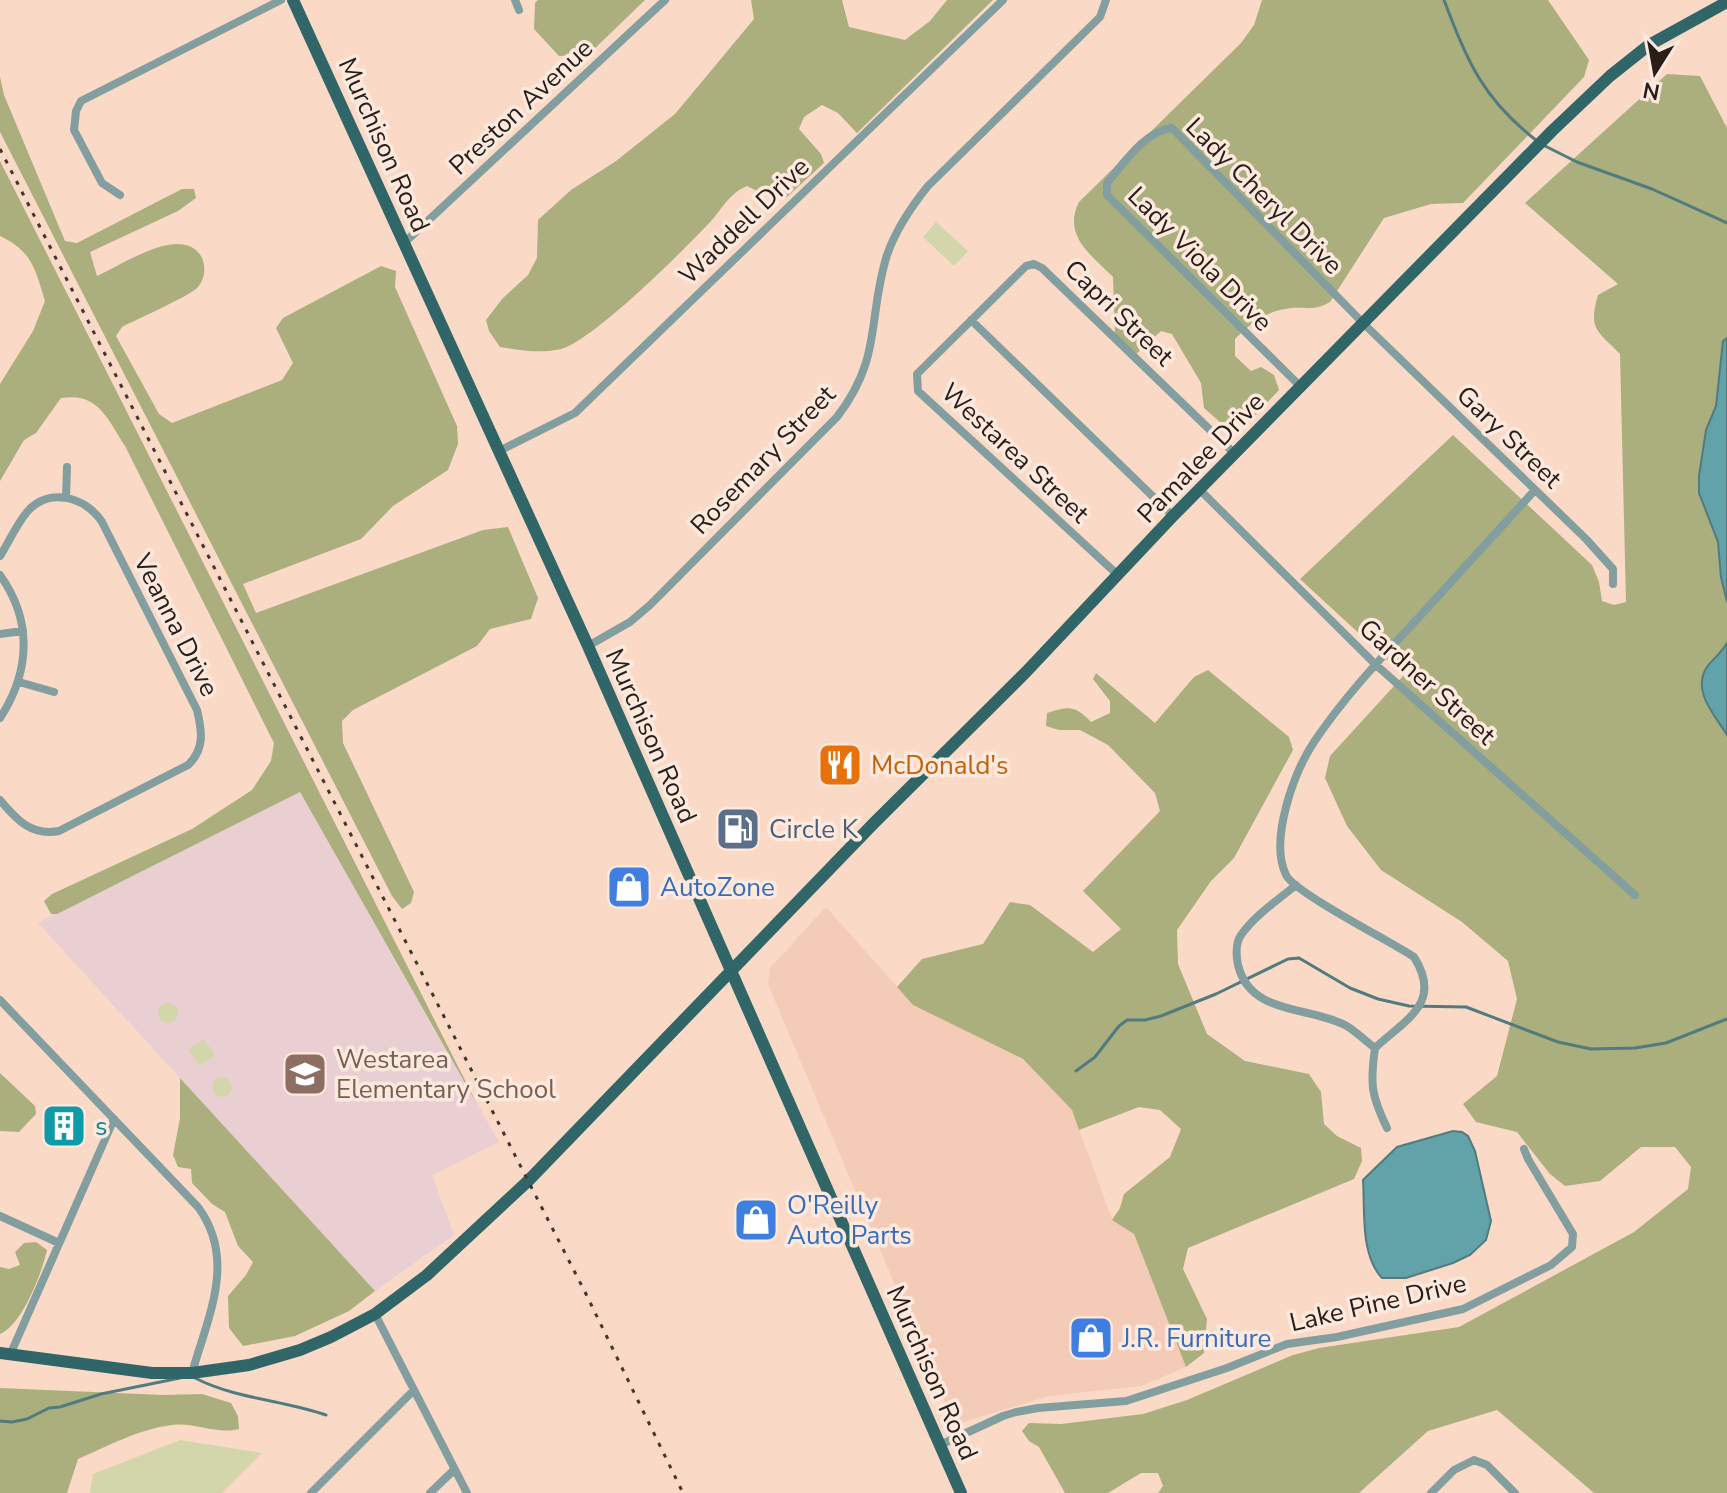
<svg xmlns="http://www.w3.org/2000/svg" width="1727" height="1493" viewBox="0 0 1727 1493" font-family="'Nunito Sans',sans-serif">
<rect width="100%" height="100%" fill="#fbd9c7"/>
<path fill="#f4cbb6" d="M826,907l87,98 110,54 49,51 40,109 22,15 52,133 -45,19 -92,10 -95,29 -186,-441 2,-16z"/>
<path fill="#eacfd2" d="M300,792l199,350 -67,33 22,60 -79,56 -337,-368z"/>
<path fill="#d3d6ab" d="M936,222l32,29 -14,15 -31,-29z
M158 1013a10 10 0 1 1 20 0a10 10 0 1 1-20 0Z
M204,1039l11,16 -15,11 -12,-16z
M212 1087a10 10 0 1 1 20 0a10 10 0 1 1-20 0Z
M180,1440l82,13 -40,40h-132l3,-19z"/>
<path fill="#abaf7d" d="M538,0h107l-56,54 -30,2 -25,-27 1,-26z
M751,0h91l7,27 56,13 25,-19 17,-21h46l-136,133 -19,-20 -16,-8 -18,12 -5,12 22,25 3,9 -38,35 -27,-6 -12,-6c-17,7 -23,20 -35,34 -25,27 -119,121 -151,129 -21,5 -41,1 -61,-2l-11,-16 -3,-11 17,-22 25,-23 9,-17 1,-38 33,-30 45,-29 59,-47 79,-95z
M1262,0h286l41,60 -5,17 -121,126 -32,1 -47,14 -54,84c-20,11 -25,3 -45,7 -20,3 -36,16 -50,30v17l16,15 10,-4 13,8 5,15 -30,32 -27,2 -18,-16 -3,-25 -29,-49 -11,-3 -26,24 -20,-21 -2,-57c-22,-22 -51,-42 -34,-75l162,-159 13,-18z
M1667,74l33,2 27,52v210l-4,3 -7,65 -10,24 -7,46v17l19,49 3,35 6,25v41l-9,15 -10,7 -7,19 1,10 25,41v758h-133l-97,-83 -69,21 -69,62h-201l5,-7 -5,-13h-17l-33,20h-43l-26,-46 -10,-6 -7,-10 7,-8 32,1 82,-10 44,-14 106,-45 26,-7 140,-21 175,-95 54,-43 3,-22 -16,-20h-34l-41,34 -35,5 -15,-12 -33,-42 -41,-10 -13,-18 34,-28 20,-77 -9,-38 -46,-39 -81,-52 -34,-44 -22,-48 5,-22 74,-81 -104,-96 153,-144 139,130 7,17 3,19 12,4 12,-3 -6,-248c-23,-24 -32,-24 -22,-59l20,-11 -93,-81z
M0,77l4,18 61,146 12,2 105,-54h12l2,9 -18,13 -88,41 7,24c25,-11 87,-54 105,-18 4,9 3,21 -4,29 -6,8 -63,33 -76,40l-6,9 43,78 13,9 110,-43 11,-17 -17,-35 7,-10 98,-52 15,5 -1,16 62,139 1,18 -10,26 -55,36 -32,33 -118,45 13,29 227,-83 25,-3 30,71 -7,21 -41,10 -13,17 -124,64 -11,11 1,22 71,149 -3,11 -9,6 -10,-13 -392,-764z
M0,161l477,943 -177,-312 -243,122h-6l-7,-13 8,-7 140,-65 60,-39 19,-29 3,-18 -149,-297c-18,-28 -27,-54 -64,-48l-25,35 -12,7 -24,41v-97l33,-53 12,-30c-10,-32 -12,-49 -45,-65z
M1208,670l81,67 4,13 -59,108 -23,23 -34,49 1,34 29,70 38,27 64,13 12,18 3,32 13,12 24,12 1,13 -8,18 -166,69 -5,21 24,50 -3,34 -18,14 -52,-133 -22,-14 8,-12 4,-14 46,-37 11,-28 -21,-19 -21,-3 -60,23 -7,-20 -49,-51 -110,-54 -16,-18 25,-28 61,-15 27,-42 20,3 63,47 28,-23 -38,-38 77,-80 -5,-18 -47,-48 -28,-15h-21l-13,-4 1,-13c22,-7 28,-8 44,9l19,-9v-12l-17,-22 3,-6 59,50 39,-46z
M0,1073l35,33 1,8 -17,18 -19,-1z
M180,1078l195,213 -26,20 -54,25 -52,10 -14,-18 -1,-32 18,-21 7,-13 -15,-16 -13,-34 -13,-8 -20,-21 -1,-14 -13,-2 -5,-12 7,-37z
M36,1242l11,8c-5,23 -25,75 -47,84v-67l9,2 11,-4 -5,-13 9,-9z
M0,1388l163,7 39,-1 29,9 7,13 1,13c-23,6 -43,-7 -67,-4 -33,4 -64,21 -94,34l-11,34h-67z"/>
<path fill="#62a3aa" stroke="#517b7e" stroke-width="2" d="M1727,338v264l-6,-25 -3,-35 -19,-49v-17l7,-46 10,-24 7,-65z
M1727,643v92c-12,-20 -36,-44 -20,-68 6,-8 14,-14 20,-24z
M1453,1131l9,1 6,4 7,15 16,70 -5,19 -16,15 -17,8 -47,15h-24c-22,-23 -17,-68 -19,-98l34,-33z"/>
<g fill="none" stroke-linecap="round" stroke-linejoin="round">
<path stroke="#517b7e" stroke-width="3" d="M1444,0c24,63 39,99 93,141
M1543,145l34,17 75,27 75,34
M1076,1071l19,-14 24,-31 8,-6h18l16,-4 55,-22 72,-35 11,-1 51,30 28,11 31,7 57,1 92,35 33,7 44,-1 31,-5 61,-24
M195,1378c41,21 88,22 131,37
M0,1421l12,1 15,-3 22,-11 11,-1 41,-13 79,-16"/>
<path stroke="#839e9f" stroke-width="8" d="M515,0l4,10
M120,195l-18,-12 -28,-53 2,-19 5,-10 200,-101
M404,243l261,-243
M971,320l202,196
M1301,387l-194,-192v-12c16,-19 39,-53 65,-55l192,196 222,215 27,30v15
M499,451l76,-38 428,-413
M1200,490l175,174 260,231
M66,497l1,-30
M0,556c9,-14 16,-31 27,-44 21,-25 58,-16 75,10l95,188c5,21 8,39 -9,55l-129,66c-28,5 -42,-11 -59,-31
M0,575c33,46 30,97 0,143
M1119,576l-201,-185 -1,-17 109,-108 8,-2 8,4 193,186
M0,634l23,-3
M588,646l42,-24 20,-17 187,-188c46,-60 30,-98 50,-162 9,-26 24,-48 41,-69l172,-169 6,-17
M19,682l35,10
M1296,885c-18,15 -41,30 -55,50 -6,9 -5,20 -3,30 12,50 70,41 107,60 11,6 20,16 30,23
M0,1000l198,207c39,53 10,109 -6,166
M1375,1048c31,-29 68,-45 39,-91 -24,-16 -119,-64 -128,-82 -17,-35 8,-103 28,-133 30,-45 69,-86 106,-126 38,-42 77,-84 115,-126
M1375,1048c-5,36 -4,47 12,80
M0,1216l59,27
M375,1314l92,179
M10,1355l104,-236
M940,1445l63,-29 13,-4 22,-4 88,-7 101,-33 60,-24 50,-7 126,-28 88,-44 21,-18 1,-13 -45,-75 -4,-10
M311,1493l103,-103
M430,1493l24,-23
M1431,1493l23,-23 20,-10 13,5 28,28"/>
<path stroke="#306668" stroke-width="12" d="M293,0l295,646 373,847
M0,1353l152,20h40l57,-8 51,-15 31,-13 44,-23 52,-39 101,-94 346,-358 152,-151 147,-156 379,-385 58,-55 39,-31 78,-43"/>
<path stroke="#44352d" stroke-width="3" stroke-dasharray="4 8" stroke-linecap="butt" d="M0,149l586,1145 97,199"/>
</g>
<defs>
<g id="restaurant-square" transform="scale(2.3)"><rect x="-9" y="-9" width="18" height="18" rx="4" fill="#e8710a" stroke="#fee9de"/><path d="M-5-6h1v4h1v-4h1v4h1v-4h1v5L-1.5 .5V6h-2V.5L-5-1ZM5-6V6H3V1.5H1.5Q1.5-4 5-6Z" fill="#fff"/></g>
<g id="fuel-square" transform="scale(2.3)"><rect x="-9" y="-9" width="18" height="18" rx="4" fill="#5c6f8a" stroke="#fee9de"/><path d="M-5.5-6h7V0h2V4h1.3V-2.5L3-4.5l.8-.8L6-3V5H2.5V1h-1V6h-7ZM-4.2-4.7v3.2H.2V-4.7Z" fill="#fff"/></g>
<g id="shop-square" transform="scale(2.3)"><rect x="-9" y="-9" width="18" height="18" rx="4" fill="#3f7fe0" stroke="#fee9de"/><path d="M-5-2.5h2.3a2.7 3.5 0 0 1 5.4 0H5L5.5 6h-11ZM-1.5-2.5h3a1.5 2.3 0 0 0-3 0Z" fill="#fff"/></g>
<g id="school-square" transform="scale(2.3)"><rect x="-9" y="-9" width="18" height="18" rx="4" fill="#8d6e63" stroke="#fee9de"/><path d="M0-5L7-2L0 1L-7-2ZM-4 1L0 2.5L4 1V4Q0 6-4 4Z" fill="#fff"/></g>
<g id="building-square" transform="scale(2.3)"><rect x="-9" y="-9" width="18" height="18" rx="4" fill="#0f9aa8" stroke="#fee9de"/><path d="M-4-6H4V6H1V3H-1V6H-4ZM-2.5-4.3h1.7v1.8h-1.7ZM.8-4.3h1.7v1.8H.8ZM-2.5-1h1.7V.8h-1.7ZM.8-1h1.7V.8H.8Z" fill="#fff"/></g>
</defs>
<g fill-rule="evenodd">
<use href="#restaurant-square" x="840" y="765"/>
<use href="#fuel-square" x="738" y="829"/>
<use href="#shop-square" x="629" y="887"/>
<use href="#school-square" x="305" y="1074"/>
<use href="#building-square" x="64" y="1126"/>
<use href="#shop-square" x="756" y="1220"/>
<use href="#shop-square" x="1091" y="1338"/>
</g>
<g text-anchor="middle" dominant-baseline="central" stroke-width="7" stroke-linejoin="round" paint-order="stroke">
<g font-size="26" fill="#291d17" stroke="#fee9de">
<text transform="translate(521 107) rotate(-43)">Preston Avenue</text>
<text transform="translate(384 145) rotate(66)">Murchison Road</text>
<text transform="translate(1264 196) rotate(45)">Lady Cheryl Drive</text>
<text transform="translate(744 221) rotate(-44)">Waddell Drive</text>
<text transform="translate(1200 259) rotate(45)">Lady Viola Drive</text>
<text transform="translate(1119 313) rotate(44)">Capri Street</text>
<text transform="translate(1509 437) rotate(44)">Gary Street</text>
<text transform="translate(1015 453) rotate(43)">Westarea Street</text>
<text transform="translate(1201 458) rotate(-46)">Pamalee Drive</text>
<text transform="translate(763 460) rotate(-46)">Rosemary Street</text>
<text transform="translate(176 625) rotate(63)">Veanna Drive</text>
<text transform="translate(1427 682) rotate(42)">Gardner Street</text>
<text transform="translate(651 736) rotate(66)">Murchison Road</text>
<text transform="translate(1378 1303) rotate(-13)">Lake Pine Drive</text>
<text transform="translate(932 1373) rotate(66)">Murchison Road</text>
</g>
<g font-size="26" fill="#c56008" stroke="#fee9de" text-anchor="start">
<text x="871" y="765">McDonald's</text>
</g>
<g font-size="26" fill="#4e5e75" stroke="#fee9de" text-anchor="start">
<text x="769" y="829">Circle K</text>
</g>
<g font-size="26" fill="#366cbe" stroke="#fee9de" text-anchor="start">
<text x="660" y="887">AutoZone</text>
<text x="787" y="1205">O'Reilly<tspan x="787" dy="30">Auto Parts</tspan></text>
<text x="1122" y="1338">J.R. Furniture</text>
</g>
<g font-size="26" fill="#785e54" stroke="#fee9de" text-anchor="start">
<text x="336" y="1059">Westarea<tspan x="336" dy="30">Elementary School</tspan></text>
</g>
<g font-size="26" fill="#0d838f" stroke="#fee9de" text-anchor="start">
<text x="95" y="1126">s</text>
</g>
</g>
<g transform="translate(1655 72) rotate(191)" stroke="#fee9de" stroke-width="6" paint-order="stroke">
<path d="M0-6L14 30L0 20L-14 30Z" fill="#291d17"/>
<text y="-12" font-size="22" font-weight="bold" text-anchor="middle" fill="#291d17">N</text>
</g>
</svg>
